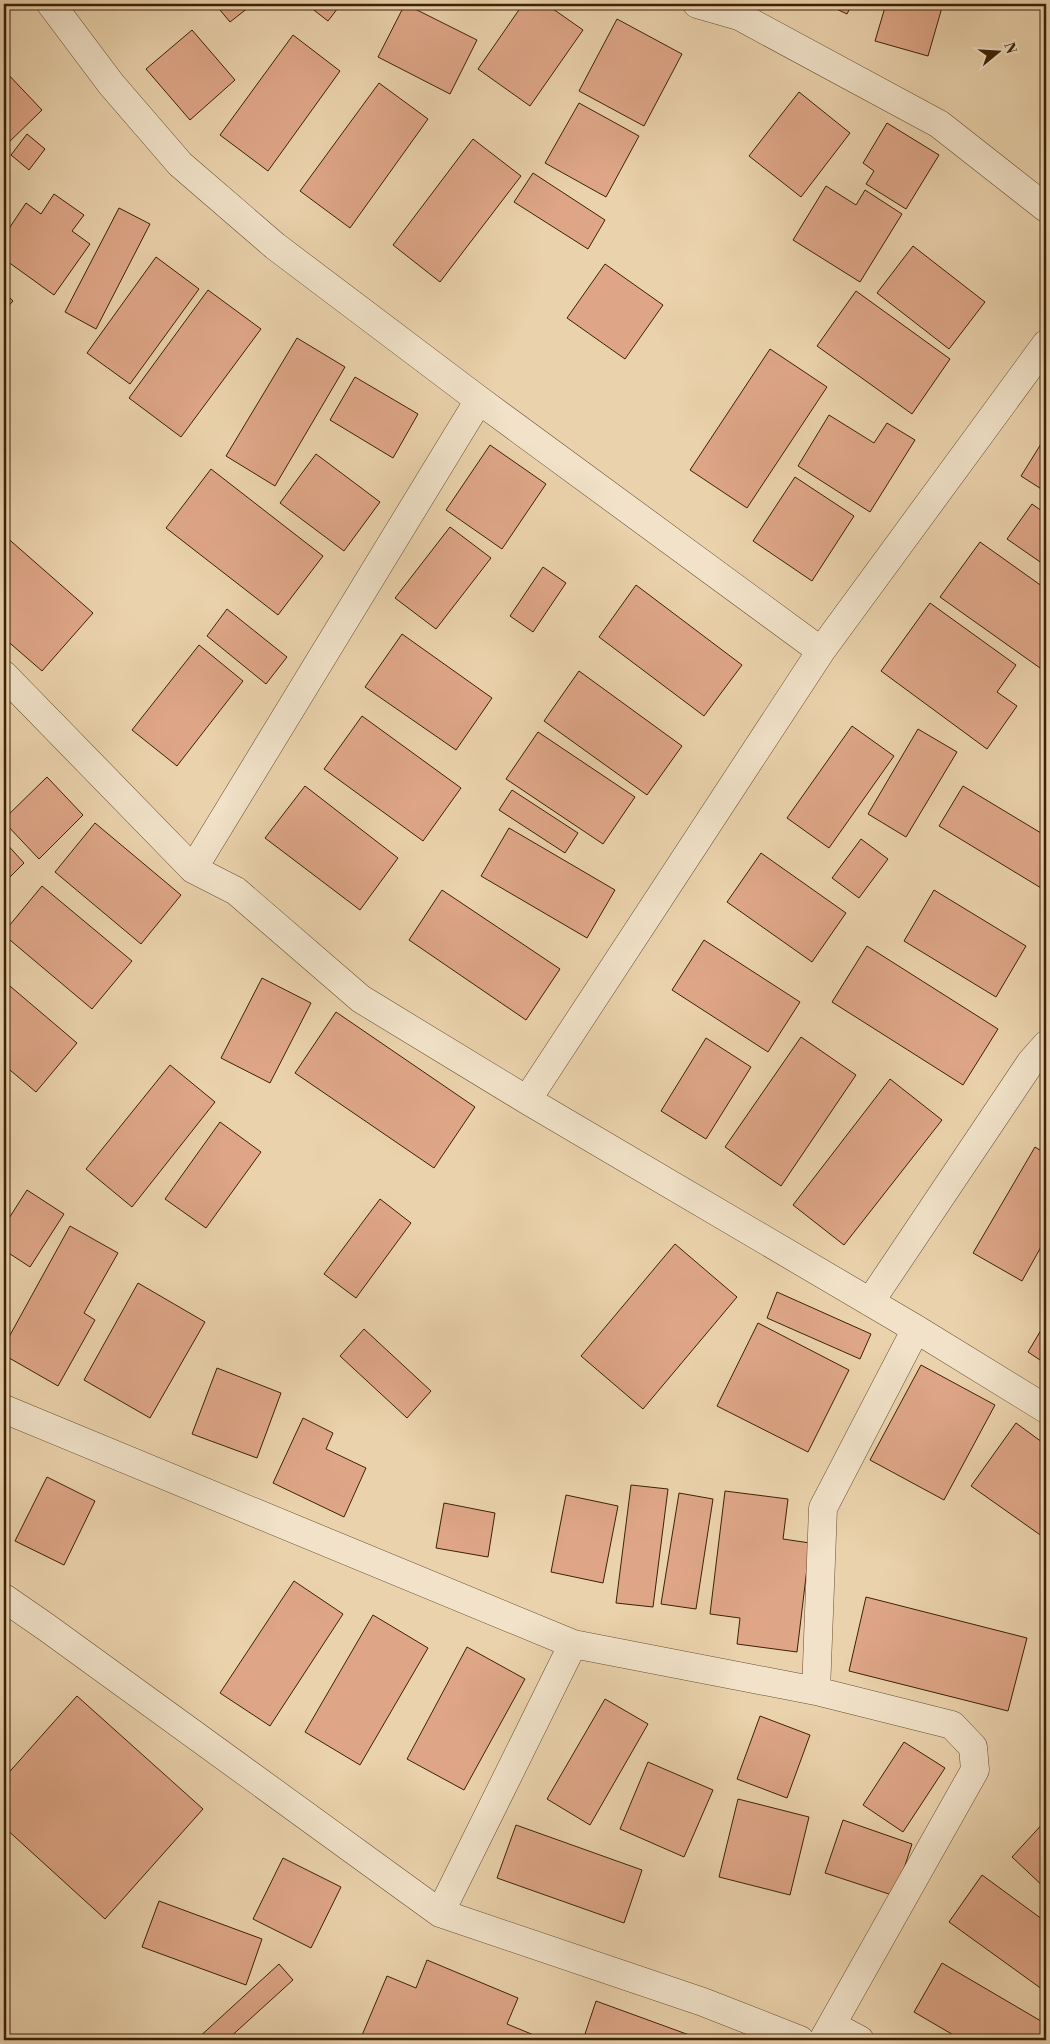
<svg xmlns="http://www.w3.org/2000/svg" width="1050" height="2044" viewBox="0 0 1050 2044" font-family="'Libre Bodoni',serif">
<rect width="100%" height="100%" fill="#ead2ac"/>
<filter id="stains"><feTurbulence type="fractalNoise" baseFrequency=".004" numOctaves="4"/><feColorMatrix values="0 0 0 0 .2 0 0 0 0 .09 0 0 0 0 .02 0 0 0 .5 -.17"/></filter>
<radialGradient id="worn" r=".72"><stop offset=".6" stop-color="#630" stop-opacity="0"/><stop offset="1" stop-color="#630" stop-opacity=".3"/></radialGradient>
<path fill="#dea687" stroke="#3c2107" d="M215,4h38l-23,18z
M306,4h35l-13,17z
M405,4l72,36 -27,54 -72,-37z
M523,4h23l37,26 -53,76 -52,-37z
M826,4h26l-5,10z
M886,4h57l-15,52 -53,-15z
M617,19l65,35 -38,72 -65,-35z
M192,30l43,50 -45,40 -44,-51z
M293,35l47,36 -72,100 -48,-36z
M4,70l38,40 -38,37z
M379,83l49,36 -78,109 -50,-37z
M799,92l51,41 -49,64 -52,-41z
M579,103l60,33 -33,61 -61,-34z
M887,123l52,32 -33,54 -40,-25 8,-13 -11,-8z
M27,134l18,15 -16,21 -18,-15z
M473,139l48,37 -81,106 -47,-37z
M533,173l72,47 -17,29 -74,-47z
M826,186l30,19 9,-15 37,24 -42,68 -67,-42z
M54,194l30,21 -12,16 18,13 -36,51 -50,-36v-23l22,-33 15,11z
M119,208l31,16 -54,105 -31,-17z
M913,246l72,56 -36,47 -72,-56z
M156,257l43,32 -69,95 -43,-31z
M605,264l58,41 -38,54 -58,-41z
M208,290l53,39 -80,108 -52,-39z
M856,291l94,68 -38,55 -95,-68z
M4,292l9,9 -9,10z
M297,338l48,29 -70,119 -49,-30z
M770,349l57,38 -80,121 -57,-38z
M355,377l63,37 -25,44 -63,-38z
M829,415l45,28 13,-20 28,17 -45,72 -72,-46z
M1046,436v56l-25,-16z
M490,445l56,39 -44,65 -56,-39z
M316,454l64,48 -36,49 -64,-48z
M211,469l112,87 -45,59 -112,-87z
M795,477l59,39 -42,65 -59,-40z
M1032,504l14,10v52l-39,-27z
M450,527l41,31 -55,71 -41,-31z
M4,535l89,78 -51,58 -38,-33z
M980,542l66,47v71l-6,8 -100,-71z
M543,567l23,16 -33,49 -23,-16z
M636,585l106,80 -38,51 -105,-79z
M930,603l86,62 -19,27 20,14 -30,43 -106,-78z
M227,609l60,48 -21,27 -59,-48z
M402,634l90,64 -36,52 -91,-63z
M199,645l44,36 -66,85 -45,-36z
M579,671l103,75 -35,49 -103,-74z
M362,716l99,72 -38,53 -99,-72z
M852,726l42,30 -65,92 -42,-30z
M918,729l39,23 -51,85 -38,-23z
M538,732l97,65 -32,47 -97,-65z
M47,777l36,38 -44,44 -35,-37v-3z
M305,786l93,72 -38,52 -95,-72z
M963,786l83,50v55l-107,-65z
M512,790l66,43 -13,20 -66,-43z
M95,823l86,72 -40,49 -86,-72z
M509,828l106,62 -28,48 -106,-62z
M861,839l27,20 -29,39 -27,-20z
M4,841l20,22 -20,20z
M761,853l85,60 -34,49 -85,-60z
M42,886l90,75 -40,48 -88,-74v-3z
M442,890l118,79 -34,51 -117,-80z
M934,890l92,56 -30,51 -92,-56z
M704,940l96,62 -32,50 -96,-62z
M867,946l131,83 -35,56 -131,-83z
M262,978l49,25 -41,80 -49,-25z
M4,981l73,62 -41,49 -32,-27z
M336,1012l139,95 -41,61 -139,-95z
M801,1037l55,38 -75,111 -56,-39z
M706,1038l45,29 -45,72 -45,-28z
M170,1065l45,37 -83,105 -46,-38z
M890,1079l52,41 -98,125 -51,-40z
M220,1122l41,30 -55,76 -41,-29z
M1035,1147l11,7v84l-24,43 -49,-28z
M27,1190l37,24 -34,53 -26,-17v-24z
M380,1199l31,24 -55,75 -32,-24z
M70,1226l48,27 -34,60 11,7 -37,66 -54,-31v-9z
M675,1244l62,53 -94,112 -62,-53z
M138,1283l67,39 -55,96 -66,-38z
M777,1292l94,42 -11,25 -93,-41z
M758,1323l91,47 -41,82 -91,-46z
M1044,1325l2,2v37l-18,-12z
M364,1329l67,62 -24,27 -67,-62z
M921,1365l74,40 -51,95 -74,-40z
M217,1368l64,25 -24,65 -65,-24z
M303,1418l30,15 -7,16 40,19 -22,49 -71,-34z
M1016,1423l30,22v94l-75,-53z
M47,1477l48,24 -31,64 -49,-24z
M631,1485l37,4 -15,118 -37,-4z
M725,1491l63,8 -5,40 27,4 -13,109 -60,-8 3,-26 -30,-4z
M679,1493l34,6 -17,110 -35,-5z
M566,1495l52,11 -15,77 -52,-11z
M444,1503l51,10 -7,44 -52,-9z
M294,1581l49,33 -73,112 -50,-33z
M866,1597l161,41 -19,73 -159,-40z
M373,1615l55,33 -68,117 -55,-33z
M467,1647l58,32 -61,111 -57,-31z
M77,1696l126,113 -98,110 -101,-92v-49z
M605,1699l43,25 -58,101 -43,-26z
M760,1716l50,19 -23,63 -50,-19z
M904,1742l41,26 -42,64 -40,-27z
M648,1762l65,28 -29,67 -64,-28z
M738,1799l71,18 -19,78 -71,-18z
M843,1820l69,24 -17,52 -70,-23z
M1046,1820v69l-34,-32z
M516,1825l126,45 -18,53 -127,-45z
M283,1858l58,29 -30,61 -58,-29z
M982,1875l64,47v70l-97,-70z
M159,1901l103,38 -16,46 -104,-38z
M427,1960l91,38 -11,26 39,16h-186l27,-64 29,12z
M942,1963l104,61v13l-2,3h-82l-48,-28z
M279,1964l14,16 -66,60h-31z
M596,2001l96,35 -1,4h-108z"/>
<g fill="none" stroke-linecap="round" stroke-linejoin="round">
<g stroke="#684d30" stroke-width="29">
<path id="minor" d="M51,4l60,80 69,80 95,82 204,154 342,251
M697,4l42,12 200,108 107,84
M4,675l189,194 43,22 125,108 166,101 389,229 130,80
M193,869l286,-469
M527,1100l294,-449 225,-307
M870,1302l161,-240 15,-17
M4,1409l569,235 243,47 136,34 21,22 2,23 -152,270
M4,1598l42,29 394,286
M573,1644l-133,269 263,89 97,38
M816,1691l7,-183 93,-179
M832,2025l28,15"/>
</g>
<use href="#minor" stroke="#f1e2c9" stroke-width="28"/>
</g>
<rect width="1050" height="2044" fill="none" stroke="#ead2ac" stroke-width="20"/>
<rect x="5" y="5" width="1040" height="2034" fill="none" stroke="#3c2107" stroke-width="2.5"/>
<rect x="10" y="10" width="1030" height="2024" fill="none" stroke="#3c2107"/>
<g transform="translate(998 52) rotate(72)" stroke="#f1e2c9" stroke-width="4" paint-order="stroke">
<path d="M0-4L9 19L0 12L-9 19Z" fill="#3c2107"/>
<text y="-8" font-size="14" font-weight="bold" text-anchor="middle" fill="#3c2107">N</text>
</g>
<rect width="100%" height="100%" filter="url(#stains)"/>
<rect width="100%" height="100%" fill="url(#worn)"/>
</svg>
